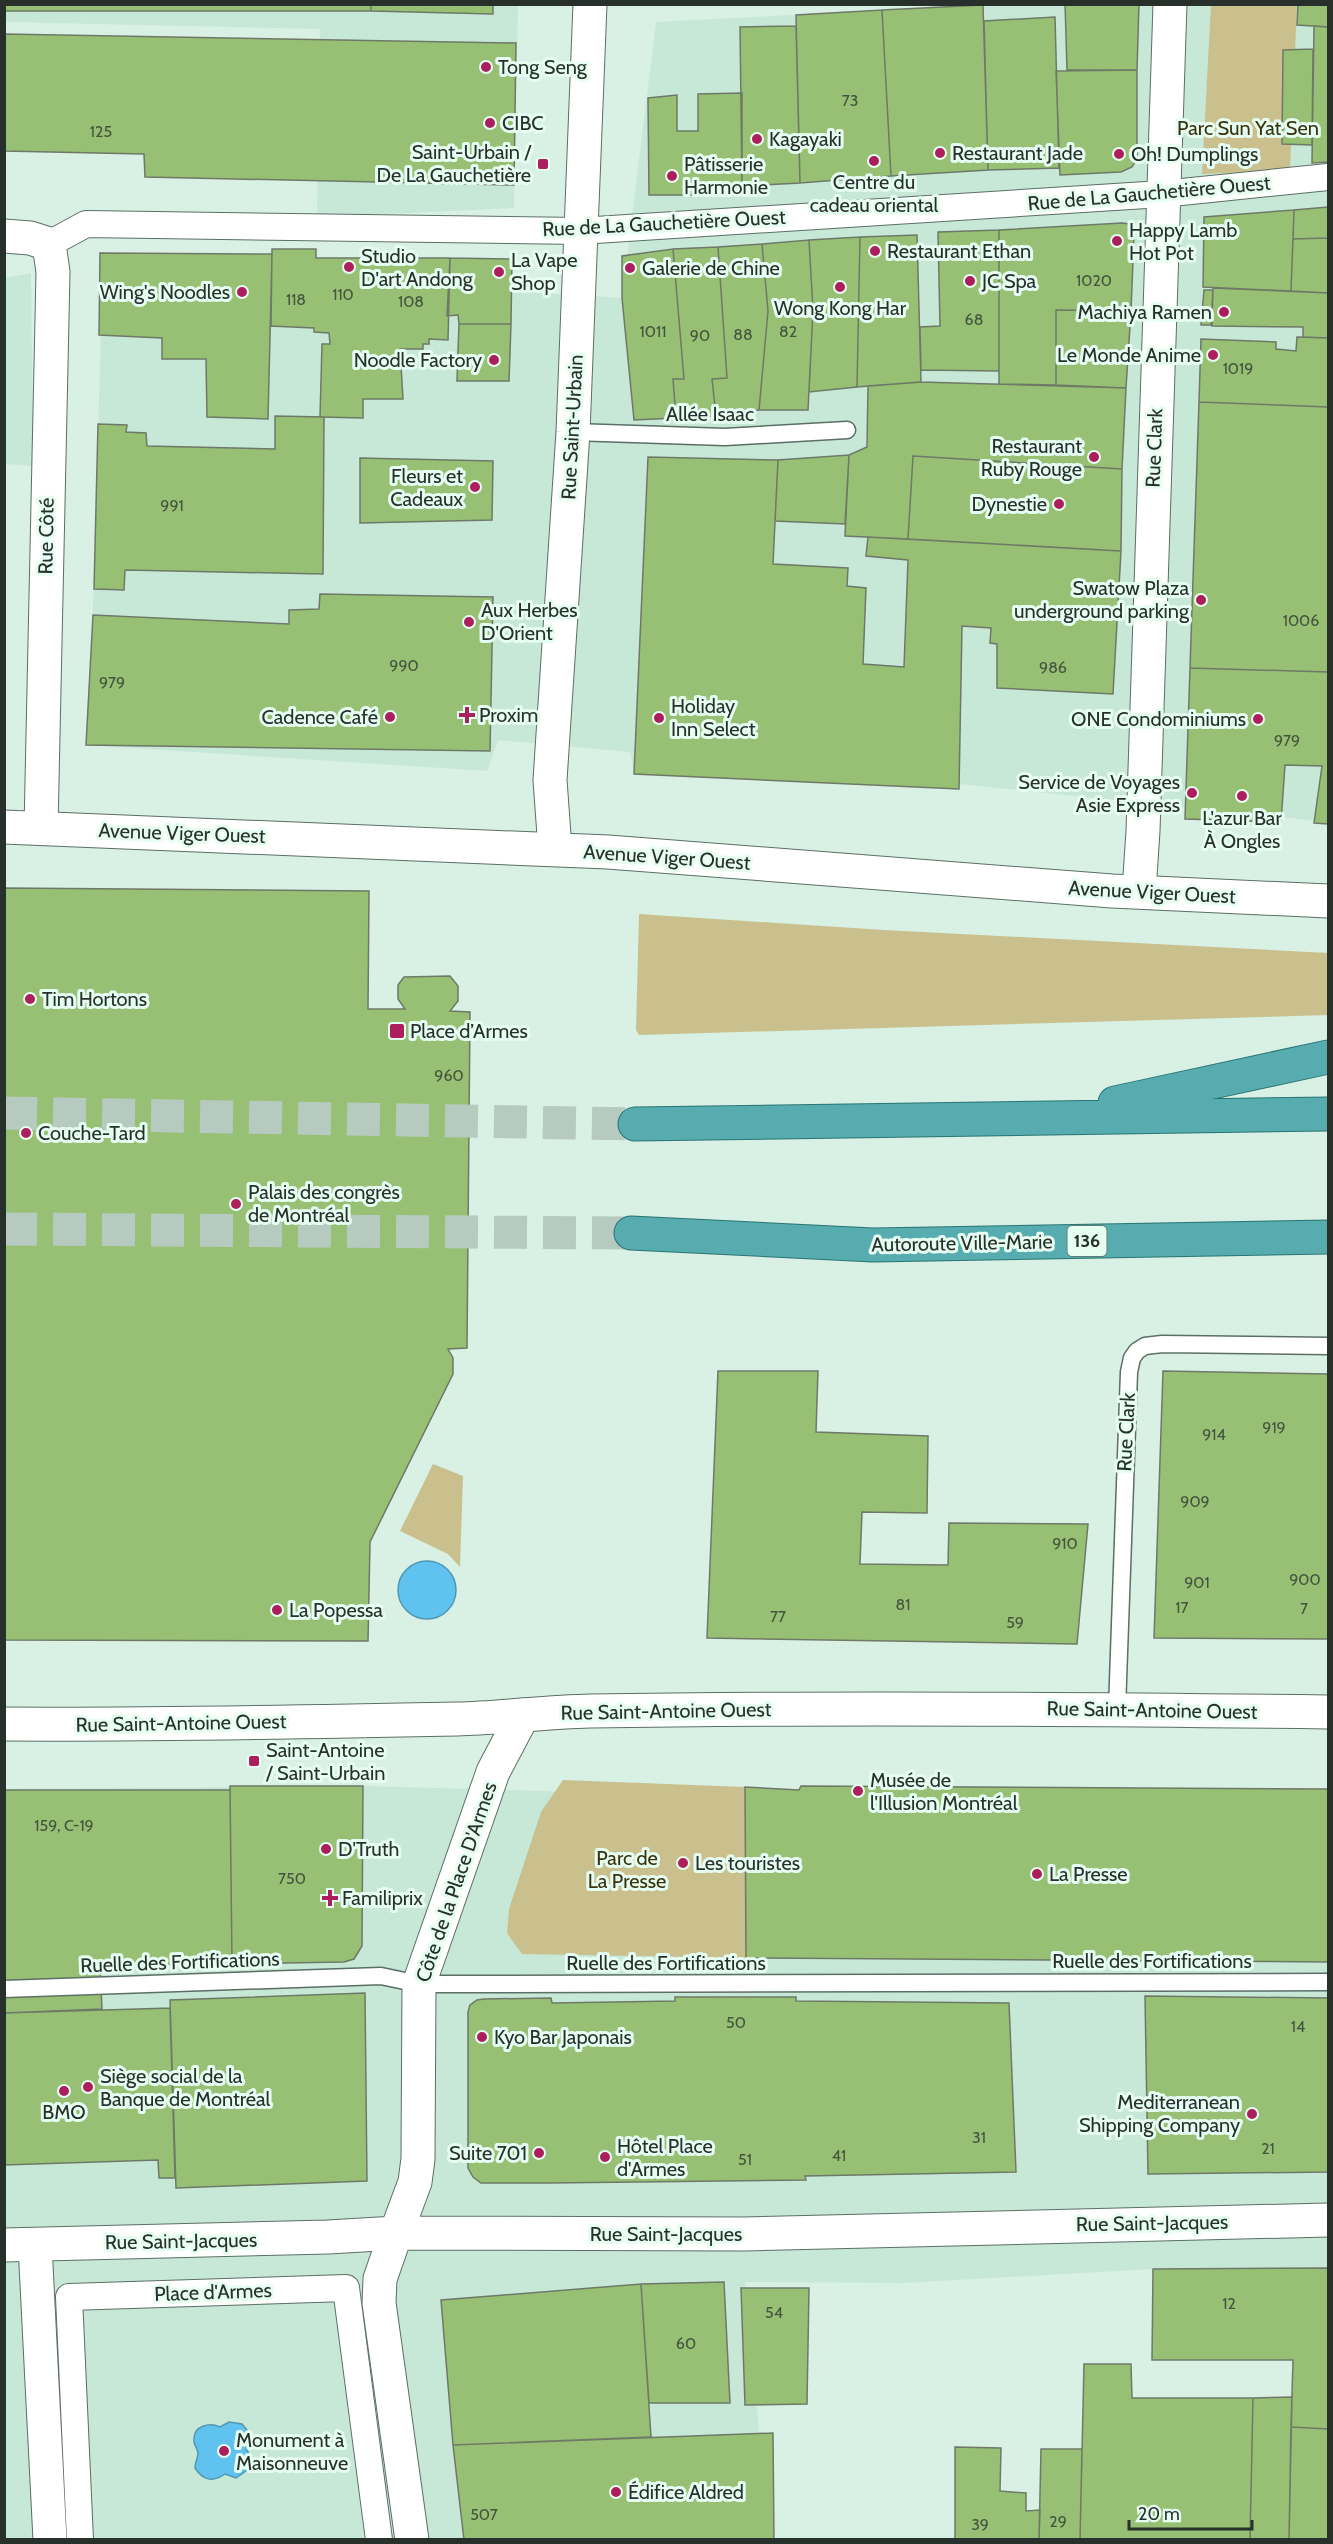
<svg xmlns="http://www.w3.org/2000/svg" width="1333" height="2544" viewBox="0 0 1333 2544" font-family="Cabin,sans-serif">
<rect width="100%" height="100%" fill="#d9f0e4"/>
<path fill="#c7e7d7" d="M5,4l513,1 -4,203 -197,9 3,-188 -315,-7z
M930,4l398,1v817l-369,-38v5l-325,-15 -4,-22 -132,-12 -11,31 -401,-26 7,-140 10,-340 519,33 34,-276 273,-14z
M4,264l2,14 25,-5 2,193 -28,-2z
M363,1786l756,21 209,-15v476l-175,1 -250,14 -158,-1 24,257h-764l-1,-750z"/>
<path fill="#c9c08d" d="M1211,5h86l-7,165 -88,4z
M639,914l245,16 444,23v62l-689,20 -3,-5z
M433,1464l30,12 -3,91 -12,-13 -48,-23z
M563,1780l182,7 1,171 -224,-4 -15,-21 2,-24 32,-97z"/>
<path fill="#60c3ef" stroke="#4f97b4" stroke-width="1.5" d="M398 1590a29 29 0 1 1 58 0a29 29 0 1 1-58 0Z
M229,2422l13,2 5,6 -1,19 5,8 -1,11 -14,10 -11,-4c-13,9 -22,6 -30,-6 0,-6 3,-10 3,-15 0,-4 -5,-8 -4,-14 0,-13 15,-17 26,-12z"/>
<path fill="#97c074" stroke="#6f7967" stroke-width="1.5" d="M4,4h489v10l-122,-3h-367z
M371,4h122v10l-122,-3z
M1065,4h74l-2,66h-70z
M1298,4h30v23l-31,-2z
M983,5l5,165 -97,6 -9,-166z
M882,10l9,166 -91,7 -4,-168z
M1055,17l4,151 -71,2 -4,-149z
M796,26l4,157 -58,3 -2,-159z
M1314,26l14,1v135l-16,1z
M4,34l512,9 -2,142 -369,-8 -1,-23 -140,-3z
M1313,49l-1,96 -30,-1 1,-94z
M1137,70v89l-5,8 -11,5 -61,3 -4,-104z
M742,93v102h-93l-1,-97 29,-3v36h21v-37z
M1328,207v31l-35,1 1,-29z
M1294,210l-3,81 -88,-4 1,-70z
M1122,223l8,1 4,11 -3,76 -75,-1v75l-57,-1v-154z
M999,230v141l-78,-1 -1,-43 20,-1 -2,-94z
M917,235l4,147 -64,5 3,-150z
M860,237l-3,150 -48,5 4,-82 -4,-70z
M1328,238v55l-37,-2 2,-52z
M809,240l4,70 -5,100h-49l9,-99 -6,-67z
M762,244l6,67 -9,99 -43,6 -4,-37 15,-1 -9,-131z
M718,247l9,131 -15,1 4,37 -40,2 -3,-39h11l-11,-130z
M272,249h44v9h134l-2,82 -19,-1v5h-6v5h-23l3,50h-40v19l-43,-1 2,-73h8l-1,-11 -15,-1v-4l-43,-2z
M673,249l11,130h-11l3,39 -42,2 -12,-122v-42z
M100,253l172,1 -4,165 -61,-2 -1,-58h-44v-21l-63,-3z
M450,258l62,1 -1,65h-52l-1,-9 -11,1z
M1213,288l115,5v45l-25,-1v-10l-91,-1z
M1204,290h9l-2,35h-10z
M1056,310l75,1 -5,77 -70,-3z
M459,324h52l-2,57h-52z
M1297,337l31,1v69l-129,-5 2,-63 75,3v7l20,2z
M921,382l205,6 -4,81 -209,-13 -5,83 -63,-3 4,-81 18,-8 1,-61z
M1199,402l129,5v265l-138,-4z
M275,416l49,1 -1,157 -198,-4 -1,20 -30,-1 4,-165 29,1 -1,7 20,1 1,13 128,3z
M849,455l-4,69 -70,-3 3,-61z
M913,456l209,13 -1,82 -213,-12z
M648,457l130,3 -5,104 75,4 -1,18 19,2 -3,76 41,3 4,-107 -42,-4 2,-19 253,14 -8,143 -116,-6v-44l-7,-1 1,-15 -29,-2 -3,163 -325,-15z
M360,458l133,3 -1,59 -132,3z
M320,594l173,3 -3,154 -404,-6 7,-130 196,9v-14l30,-1z
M1190,668l138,4v152l-14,-1 8,-57 -37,-1 -4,57 -96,-3z
M4,888l365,3 -1,118h37l-7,-10v-14l6,-8 46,-1 8,10v15l-8,10 20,1 -3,336 -19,1 5,9v16l-83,168 -2,99 -364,-1z
M718,1371h100l-2,61 112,4 -1,77 -65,-1 -2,52 88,1 1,-42 139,1 -11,120 -370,-6z
M1163,1371l165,3v265l-174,-1z
M230,1786h133l-1,160 -8,13 -10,3 -112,2z
M801,1786l527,3v173l-582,-4 -1,-171 54,3z
M4,1790h226l2,174 -132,1 2,44 -98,4z
M365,1993l2,188 -191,7 -6,-188z
M1145,1996l183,2v174l-180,2z
M675,1997h121v4l213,2 7,169 -211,4 1,4 -256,3h-69l-8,-6 -5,-9v-156l2,-7 7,-5 7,-1 67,-1 1,5 123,-2z
M170,2008l5,170h-16l-1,-18 -154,5v-152z
M1328,2268v161l-37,-2 2,-67h-141l1,-91z
M724,2282l6,121h-81l-8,-119z
M641,2284l10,153 -198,8 -12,-145z
M741,2288h68l-2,116 -62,1z
M1084,2364h47l1,34h121l-3,142h-170z
M1292,2397l-3,143h-39l3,-142z
M1291,2427l37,2v111h-39z
M773,2433l1,107h-310l-11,-95z
M955,2447l46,1 -1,43 26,2v18l14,-1 -1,30h-84z
M1041,2449h41l-2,91h-41z"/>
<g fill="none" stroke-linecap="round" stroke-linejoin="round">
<path stroke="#b6cabf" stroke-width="33" stroke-dasharray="33 16" stroke-linecap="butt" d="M4,1113l631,11
M4,1229l627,4"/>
<g stroke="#5b6f65" stroke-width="19">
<path id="service" d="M573,432l152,5 122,-7
M1117,1709l12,-337 3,-14 5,-7 8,-5 17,-2 166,2
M4,1989l377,-13 38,8h49l860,-2"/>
</g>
<g stroke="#5b6f65" stroke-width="28">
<path id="pedestrian" d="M49,244l37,-20 494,7 582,-37 166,-17
M80,2540l-11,-243 277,-9 33,252"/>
</g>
<g stroke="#5b6f65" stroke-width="35">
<path id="minor" d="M4,236l26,2 19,6 4,28 -12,556
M1139,891l4,-60 27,-827
M396,2233l-16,46 -1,24 33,237
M35,2245l15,295"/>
</g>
<g stroke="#5b6f65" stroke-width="35">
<path id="tertiary" d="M396,2233l19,-51 3,-23 1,-175 74,-212 30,-57
M4,2245l324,-8 68,-4 348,1 584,-14"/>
</g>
<g stroke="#5b6f65" stroke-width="35">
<path id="secondary" d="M4,827l604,25 504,39 216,10
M555,849l-5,-69 23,-348 17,-428
M4,1724c151,1 302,-2 453,-5 44,-1 88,-7 133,-8 246,-4 492,-2 738,1"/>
</g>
<g stroke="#2a7474" stroke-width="35">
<path id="trunk" d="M1115,1103l213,-46
M635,1124l693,-10
M631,1233l242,12 455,-8"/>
</g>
<use href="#service" stroke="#fff" stroke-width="16"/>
<use href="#pedestrian" stroke="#fff" stroke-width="26"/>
<use href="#minor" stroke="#fff" stroke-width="33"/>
<use href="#tertiary" stroke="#fff" stroke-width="33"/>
<use href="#secondary" stroke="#fff" stroke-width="33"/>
<use href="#trunk" stroke="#56acae" stroke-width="33"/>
</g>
<g fill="#ad1f5c" stroke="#e6fdf2" stroke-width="2">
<circle cx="486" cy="67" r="6"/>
<circle cx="490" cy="123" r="6"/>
<circle cx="757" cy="139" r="6"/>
<circle cx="940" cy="153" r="6"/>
<circle cx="1119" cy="154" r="6"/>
<circle cx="874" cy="161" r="6"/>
<rect x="537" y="158" width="12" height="12" rx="3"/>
<circle cx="672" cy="176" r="6"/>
<circle cx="1117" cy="241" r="6"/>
<circle cx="875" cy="251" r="6"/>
<circle cx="349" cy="267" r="6"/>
<circle cx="630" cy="268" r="6"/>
<circle cx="499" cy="272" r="6"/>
<circle cx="970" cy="281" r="6"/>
<circle cx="840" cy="287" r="6"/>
<circle cx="242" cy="292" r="6"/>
<circle cx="1224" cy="312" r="6"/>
<circle cx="1213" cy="355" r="6"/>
<circle cx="494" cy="360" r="6"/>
<circle cx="1094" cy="457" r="6"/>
<circle cx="475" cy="487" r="6"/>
<circle cx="1059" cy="504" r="6"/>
<circle cx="1201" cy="600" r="6"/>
<circle cx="469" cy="622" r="6"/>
<path d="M464 706h6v6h6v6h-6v6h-6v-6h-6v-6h6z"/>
<circle cx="390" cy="717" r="6"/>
<circle cx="659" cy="718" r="6"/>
<circle cx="1258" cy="719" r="6"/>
<circle cx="1192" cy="793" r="6"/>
<circle cx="1242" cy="796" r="6"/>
<circle cx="30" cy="999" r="6"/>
<rect x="389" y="1023" width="16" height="16" rx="3"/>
<circle cx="26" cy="1133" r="6"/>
<circle cx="236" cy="1204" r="6"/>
<circle cx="277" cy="1610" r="6"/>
<rect x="248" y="1755" width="12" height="12" rx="3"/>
<circle cx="858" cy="1791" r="6"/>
<circle cx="326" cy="1849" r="6"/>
<circle cx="683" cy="1863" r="6"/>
<circle cx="1037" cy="1874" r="6"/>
<path d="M327 1889h6v6h6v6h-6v6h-6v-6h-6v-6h6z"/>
<circle cx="482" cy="2037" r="6"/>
<circle cx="88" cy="2087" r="6"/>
<circle cx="64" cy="2091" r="6"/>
<circle cx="1252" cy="2114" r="6"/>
<circle cx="539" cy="2153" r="6"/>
<circle cx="605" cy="2157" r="6"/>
<circle cx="224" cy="2451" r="6"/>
<circle cx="616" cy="2492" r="6"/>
</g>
<g text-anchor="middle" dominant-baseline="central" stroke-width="6" stroke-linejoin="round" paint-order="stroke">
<g font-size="16" fill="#44543e">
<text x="850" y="100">73</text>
<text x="101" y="131">125</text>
<text x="1094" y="280">1020</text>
<text x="343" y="294">110</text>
<text x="296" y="299">118</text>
<text x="411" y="301">108</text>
<text x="974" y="319">68</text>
<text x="653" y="331">1011</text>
<text x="788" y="331">82</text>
<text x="743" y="334">88</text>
<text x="700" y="335">90</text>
<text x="1238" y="368">1019</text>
<text x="172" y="505">991</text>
<text x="1301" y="620">1006</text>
<text x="404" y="665">990</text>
<text x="1053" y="667">986</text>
<text x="112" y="682">979</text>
<text x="1287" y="740">979</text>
<text x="449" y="1075">960</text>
<text x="1274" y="1427">919</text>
<text x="1214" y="1434">914</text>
<text x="1195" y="1501">909</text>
<text x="1065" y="1543">910</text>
<text x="1305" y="1579">900</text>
<text x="1197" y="1582">901</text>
<text x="903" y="1604">81</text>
<text x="1182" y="1607">17</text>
<text x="1304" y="1608">7</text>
<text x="778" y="1616">77</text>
<text x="1015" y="1622">59</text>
<text x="64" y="1825">159, C-19</text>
<text x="292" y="1878">750</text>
<text x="736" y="2022">50</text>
<text x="1298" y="2026">14</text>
<text x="979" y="2137">31</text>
<text x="1268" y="2148">21</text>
<text x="839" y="2155">41</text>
<text x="745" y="2159">51</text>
<text x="1229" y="2303">12</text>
<text x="774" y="2312">54</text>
<text x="686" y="2343">60</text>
<text x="484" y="2514">507</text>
<text x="1058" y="2521">29</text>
<text x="980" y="2524">39</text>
</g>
<rect fill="#e6fdf2" stroke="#616e67" stroke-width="1.5" x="1067.5" y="1226" width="39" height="30" rx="4.5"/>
<g font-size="18" font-weight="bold" fill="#28302c">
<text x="1087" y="1241">136</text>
</g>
<g font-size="20" fill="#28302c" stroke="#e6fdf2" text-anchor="start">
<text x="498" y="67">Tong Seng</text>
<text x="502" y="123">CIBC</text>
<text x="769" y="139">Kagayaki</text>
<text x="531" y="152" text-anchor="end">Saint-Urbain /<tspan x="531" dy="23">De La Gauchetière</tspan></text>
<text x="952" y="153">Restaurant Jade</text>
<text x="1131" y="154">Oh! Dumplings</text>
<text x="684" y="164">Pâtisserie<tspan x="684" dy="23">Harmonie</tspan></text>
<text x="874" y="182" text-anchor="middle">Centre du<tspan x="874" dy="23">cadeau oriental</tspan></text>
<text x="1129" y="230">Happy Lamb<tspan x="1129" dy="23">Hot Pot</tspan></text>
<text x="887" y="251">Restaurant Ethan</text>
<text x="361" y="256">Studio<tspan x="361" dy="23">D'art Andong</tspan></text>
<text x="511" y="260">La Vape<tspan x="511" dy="23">Shop</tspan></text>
<text x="642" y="268">Galerie de Chine</text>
<text x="982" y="281">JC Spa</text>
<text x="230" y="292" text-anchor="end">Wing's Noodles</text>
<text x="840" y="308" text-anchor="middle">Wong Kong Har</text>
<text x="1212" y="312" text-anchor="end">Machiya Ramen</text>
<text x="1201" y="355" text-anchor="end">Le Monde Anime</text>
<text x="482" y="360" text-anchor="end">Noodle Factory</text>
<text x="1082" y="446" text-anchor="end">Restaurant<tspan x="1082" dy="23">Ruby Rouge</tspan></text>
<text x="463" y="476" text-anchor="end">Fleurs et<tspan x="463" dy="23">Cadeaux</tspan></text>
<text x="1047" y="504" text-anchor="end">Dynestie</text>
<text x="1189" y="588" text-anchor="end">Swatow Plaza<tspan x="1189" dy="23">underground parking</tspan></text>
<text x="481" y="610">Aux Herbes<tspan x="481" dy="23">D'Orient</tspan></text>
<text x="671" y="706">Holiday<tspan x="671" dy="23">Inn Select</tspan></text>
<text x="479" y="715">Proxim</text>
<text x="378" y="717" text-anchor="end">Cadence Café</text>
<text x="1246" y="719" text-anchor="end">ONE Condominiums</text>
<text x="1180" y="782" text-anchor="end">Service de Voyages<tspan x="1180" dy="23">Asie Express</tspan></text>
<text x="1242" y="818" text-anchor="middle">L'azur Bar<tspan x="1242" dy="23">À Ongles</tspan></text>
<text x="42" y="999">Tim Hortons</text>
<text x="410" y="1031">Place d’Armes</text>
<text x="38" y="1133">Couche-Tard</text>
<text x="248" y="1192">Palais des congrès<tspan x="248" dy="23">de Montréal</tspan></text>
<text x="289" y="1610">La Popessa</text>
<text x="266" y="1750">Saint-Antoine<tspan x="266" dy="23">/ Saint-Urbain</tspan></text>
<text x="870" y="1780">Musée de<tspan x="870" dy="23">l'Illusion Montréal</tspan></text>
<text x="338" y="1849">D'Truth</text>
<text x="695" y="1863">Les touristes</text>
<text x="1049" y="1874">La Presse</text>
<text x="342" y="1898">Familiprix</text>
<text x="494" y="2037">Kyo Bar Japonais</text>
<text x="100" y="2076">Siège social de la<tspan x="100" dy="23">Banque de Montréal</tspan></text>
<text x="1240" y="2102" text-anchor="end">Mediterranean<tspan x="1240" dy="23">Shipping Company</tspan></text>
<text x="64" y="2112" text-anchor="middle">BMO</text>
<text x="617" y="2146">Hôtel Place<tspan x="617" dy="23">d'Armes</tspan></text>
<text x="527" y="2153" text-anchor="end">Suite 701</text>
<text x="236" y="2440">Monument à<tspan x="236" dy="23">Maisonneuve</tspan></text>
<text x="628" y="2492">Édifice Aldred</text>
</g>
<g font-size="20" fill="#39320b" stroke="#e6fdf2">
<text x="1248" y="128">Parc Sun Yat Sen</text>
<text x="627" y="1858">Parc de<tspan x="627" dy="23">La Presse</tspan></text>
</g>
<g font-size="20" fill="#28302c" stroke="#e6fdf2">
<text transform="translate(1149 193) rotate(-5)">Rue de La Gauchetière Ouest</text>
<text transform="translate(664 223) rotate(-3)">Rue de La Gauchetière Ouest</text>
<text x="710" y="414">Allée Isaac</text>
<text transform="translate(572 427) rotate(-87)">Rue Saint-Urbain</text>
<text transform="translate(1154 448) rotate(-88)">Rue Clark</text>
<text transform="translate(46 536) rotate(-89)">Rue Côté</text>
<text transform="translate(182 833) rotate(2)">Avenue Viger Ouest</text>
<text transform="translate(667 857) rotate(4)">Avenue Viger Ouest</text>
<text transform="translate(1152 892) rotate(3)">Avenue Viger Ouest</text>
<text transform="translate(962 1243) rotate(-1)">Autoroute Ville-Marie</text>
<text transform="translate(1126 1432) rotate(-87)">Rue Clark</text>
<text transform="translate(1152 1710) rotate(1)">Rue Saint-Antoine Ouest</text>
<text transform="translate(666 1711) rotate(-1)">Rue Saint-Antoine Ouest</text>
<text transform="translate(181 1723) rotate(-1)">Rue Saint-Antoine Ouest</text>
<text transform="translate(456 1882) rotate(-71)">Côte de la Place D'Armes</text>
<text x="1152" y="1961">Ruelle des Fortifications</text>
<text transform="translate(180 1962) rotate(-2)">Ruelle des Fortifications</text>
<text x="666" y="1963">Ruelle des Fortifications</text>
<text transform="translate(1152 2223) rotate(-1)">Rue Saint-Jacques</text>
<text x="666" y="2234">Rue Saint-Jacques</text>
<text transform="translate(181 2241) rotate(-1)">Rue Saint-Jacques</text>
<text transform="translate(213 2292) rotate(-2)">Place d'Armes</text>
</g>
</g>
<rect width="1333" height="2544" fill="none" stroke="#28302c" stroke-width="12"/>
<path d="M1129 2520v9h123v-9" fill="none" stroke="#28302c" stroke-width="3"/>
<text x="1138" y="2520" font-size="18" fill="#28302c" stroke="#e6fdf2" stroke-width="4.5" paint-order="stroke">20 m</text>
</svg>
